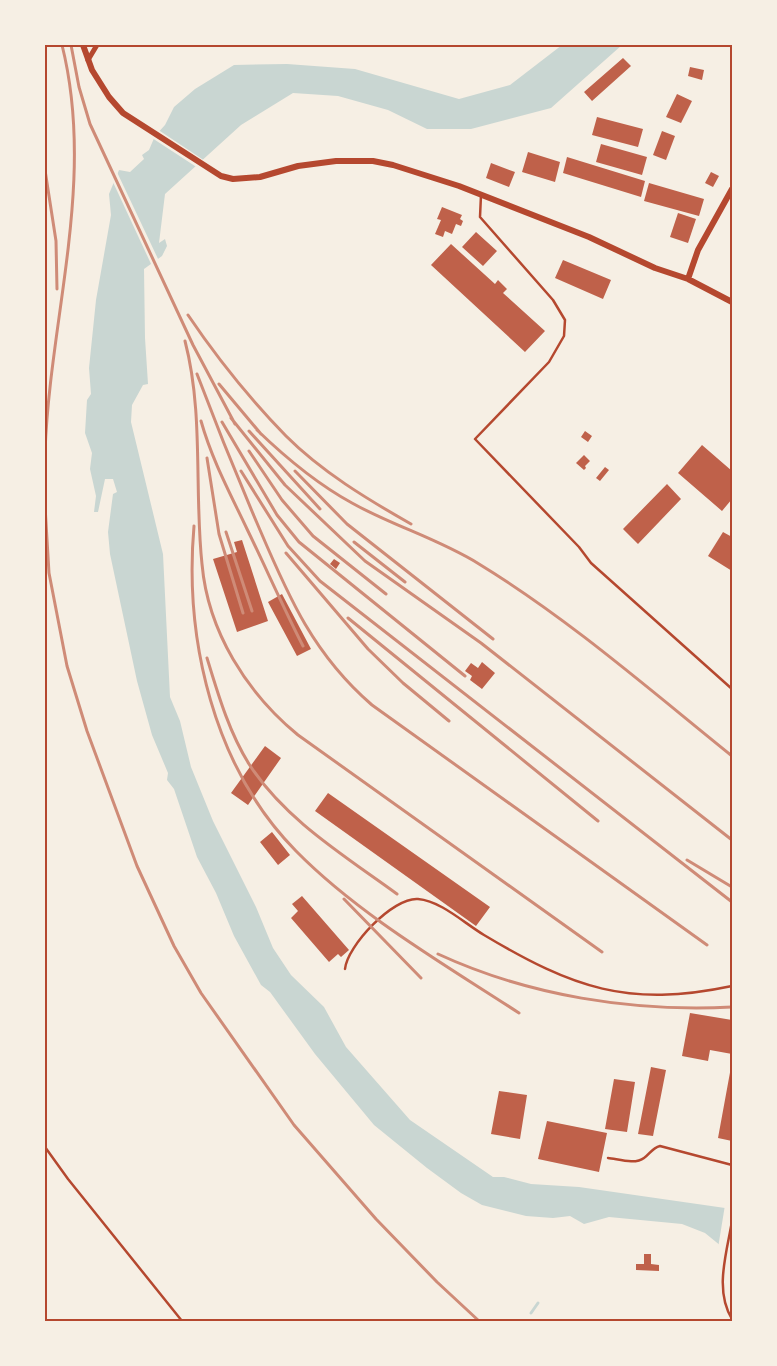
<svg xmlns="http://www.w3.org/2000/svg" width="777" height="1366" viewBox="0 0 777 1366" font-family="'PT Sans',sans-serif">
<rect width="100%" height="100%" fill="#f6efe4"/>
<path fill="#c9d6d2" d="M562,45h60l-71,63 -80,21h-44l-39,-19 -50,-14 -45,-3 -52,32 -76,69 -6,49 6,-4 2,7 -5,10 -18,13 1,69 3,46 -5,1 -11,20 -1,17 32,132 7,143 10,24 11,46 22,54 43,86 17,41 18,27 33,32 22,40 64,73 83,57h11l27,7 48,3 153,22v46l-27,-22 -23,-9 -73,-7 -25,7 -14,-8 -17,2 -27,-2 -44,-11 -21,-12 -34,-25 -53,-43 -59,-71 -45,-62 -9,-7 -27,-49 -18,-43 -19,-36 -23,-68 -7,-9 1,-7 -16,-38 -15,-54 -27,-127 -2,-22 5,-38 4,-2 -4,-13h-8l-7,33h-4l2,-16 -6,-27 2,-16 -7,-20 2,-33 4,-6 -2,-26 7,-68 15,-85 -2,-21 10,-24 11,2 14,-13 -2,-4 7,-5 6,-14 10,-11 9,-18 21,-18 39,-24 53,-1 68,5 104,30 51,-14z"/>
<path fill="#f6efe4" d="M157,129l48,32 -7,7 -46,-30z
M116,170l43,91 -7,5 -40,-86z
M725,1205l7,1v52l-14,-10z"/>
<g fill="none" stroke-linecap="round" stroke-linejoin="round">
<path stroke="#c9d6d2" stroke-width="3" d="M531,1313l7,-10"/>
</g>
<path fill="#bf614a" d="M623,58l8,8 -39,35 -8,-9z
M690,67l14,3 -2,10 -14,-4z
M677,94l15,7 -11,22 -15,-6z
M597,117l46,12 -5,18 -46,-12z
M662,131l13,5 -9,24 -13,-5z
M601,144l46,13 -5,18 -46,-13z
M528,152l32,10 -5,20 -33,-10z
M567,157l78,24 -4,16 -78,-24z
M491,163l24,9 -6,15 -23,-9z
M711,172l8,4 -6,11 -8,-4z
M649,183l55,16 -5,17 -55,-15z
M442,207l20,8 -2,4 3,2 -2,5 -5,-2 -4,10 -7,-3 -2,6 -8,-3 6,-14 -4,-1z
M678,213l18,6 -8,24 -18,-6z
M476,232l21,19 -14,15 -21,-19z
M451,244l44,40 3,-4 9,9 -4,4 42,38 -20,21 -94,-87z
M563,260l48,20 -8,19 -48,-21z
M585,431l7,5 -4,6 -7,-5z
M702,445l30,26v28l-10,12 -44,-38z
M584,455l6,6 -5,5 1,2 -2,2 -8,-7z
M605,467l4,3 -9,11 -4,-3z
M667,484l14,15 -43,45 -15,-15z
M723,532l9,5v34l-24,-15z
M242,540l26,81 -31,11 -24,-73 24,-7 -3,-10z
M334,559l6,4 -4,6 -6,-5z
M282,594l29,55 -14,7 -29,-54z
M482,662l13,11 -13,16 -12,-9 2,-4 -7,-5 6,-8 7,5z
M265,746l16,12 -33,47 -17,-12z
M328,793l162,114 -14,19 -161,-115z
M272,832l18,23 -12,10 -18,-23z
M302,896l47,54 -8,7 -3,-3 -9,8 -38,-44 7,-7 -6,-7z
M690,1013l42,7v34l-22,-4 -2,11 -26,-5z
M651,1067l15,3 -13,66 -15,-2z
M731,1067h1v74l-14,-3z
M614,1079l21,3 -8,50 -22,-3z
M499,1091l28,4 -7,44 -29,-5z
M547,1121l60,12 -8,39 -61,-13z
M644,1254h7v10l8,1v6l-23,-1v-6h8z"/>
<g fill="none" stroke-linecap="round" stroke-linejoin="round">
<path stroke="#b5482f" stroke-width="2.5" d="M481,195l-1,22 73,83 12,20 -1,16 -15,26 -74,77 104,108 12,16 141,126
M345,969c2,-23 48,-72 73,-70 23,2 46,24 66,36 89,53 144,73 248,51
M45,1147l23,32 114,142
M608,1158c10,1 27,7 36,0 6,-4 8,-10 16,-12l72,19
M732,1221c-5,31 -18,69 0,98"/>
<path stroke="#b5482f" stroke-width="5" d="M88,60l9,-15"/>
<path stroke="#b5482f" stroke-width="6" d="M83,45l9,25 17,27 14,16 98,63 12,3 27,-2 38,-11 38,-5h37l20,4 66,21 130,51 66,31 33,11 44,23
M688,279l10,-29 34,-61"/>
<path stroke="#cf8b77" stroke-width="3" d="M71,45l8,42 11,37 103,221 42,79
M45,170l11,71 1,48
M188,315c29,43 62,84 98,121 36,36 81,63 125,88
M185,341c19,73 9,149 17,223 6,68 45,129 96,171l304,217
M197,374c20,53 41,105 63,156 29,68 54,125 112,175l335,240
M219,384l42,50
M231,418l54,67 80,76 116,82 251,197
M201,421c11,39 29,72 46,108 19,39 36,78 56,117
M222,422l55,93 22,27 166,134
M257,430c29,28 60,54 95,73 41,23 87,36 127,61 90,55 171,126 253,192
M249,431l71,78
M249,451l33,49 31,36 73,58
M45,452c5,-136 51,-271 17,-407
M207,458l12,76 24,79
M241,471l47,75 32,35 412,321
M295,471l52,53 146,115
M45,506l4,67 18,93 20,65 50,135 37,80 27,47 93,132 82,94 61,63 42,39
M194,526c-10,114 20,242 102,325 63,64 148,113 223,162
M226,532l26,79
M354,542l51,40
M286,553l82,96 35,34 46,38
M348,618l250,203
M207,658c11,36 22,74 42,106 36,56 96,92 148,130
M687,860l45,27
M344,899l77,79
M438,954c91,42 194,58 294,53"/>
</g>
<rect width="777" height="1366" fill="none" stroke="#f6efe4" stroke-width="92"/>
<rect x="46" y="46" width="685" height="1274" fill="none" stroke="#b5482f" stroke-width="2"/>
</svg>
